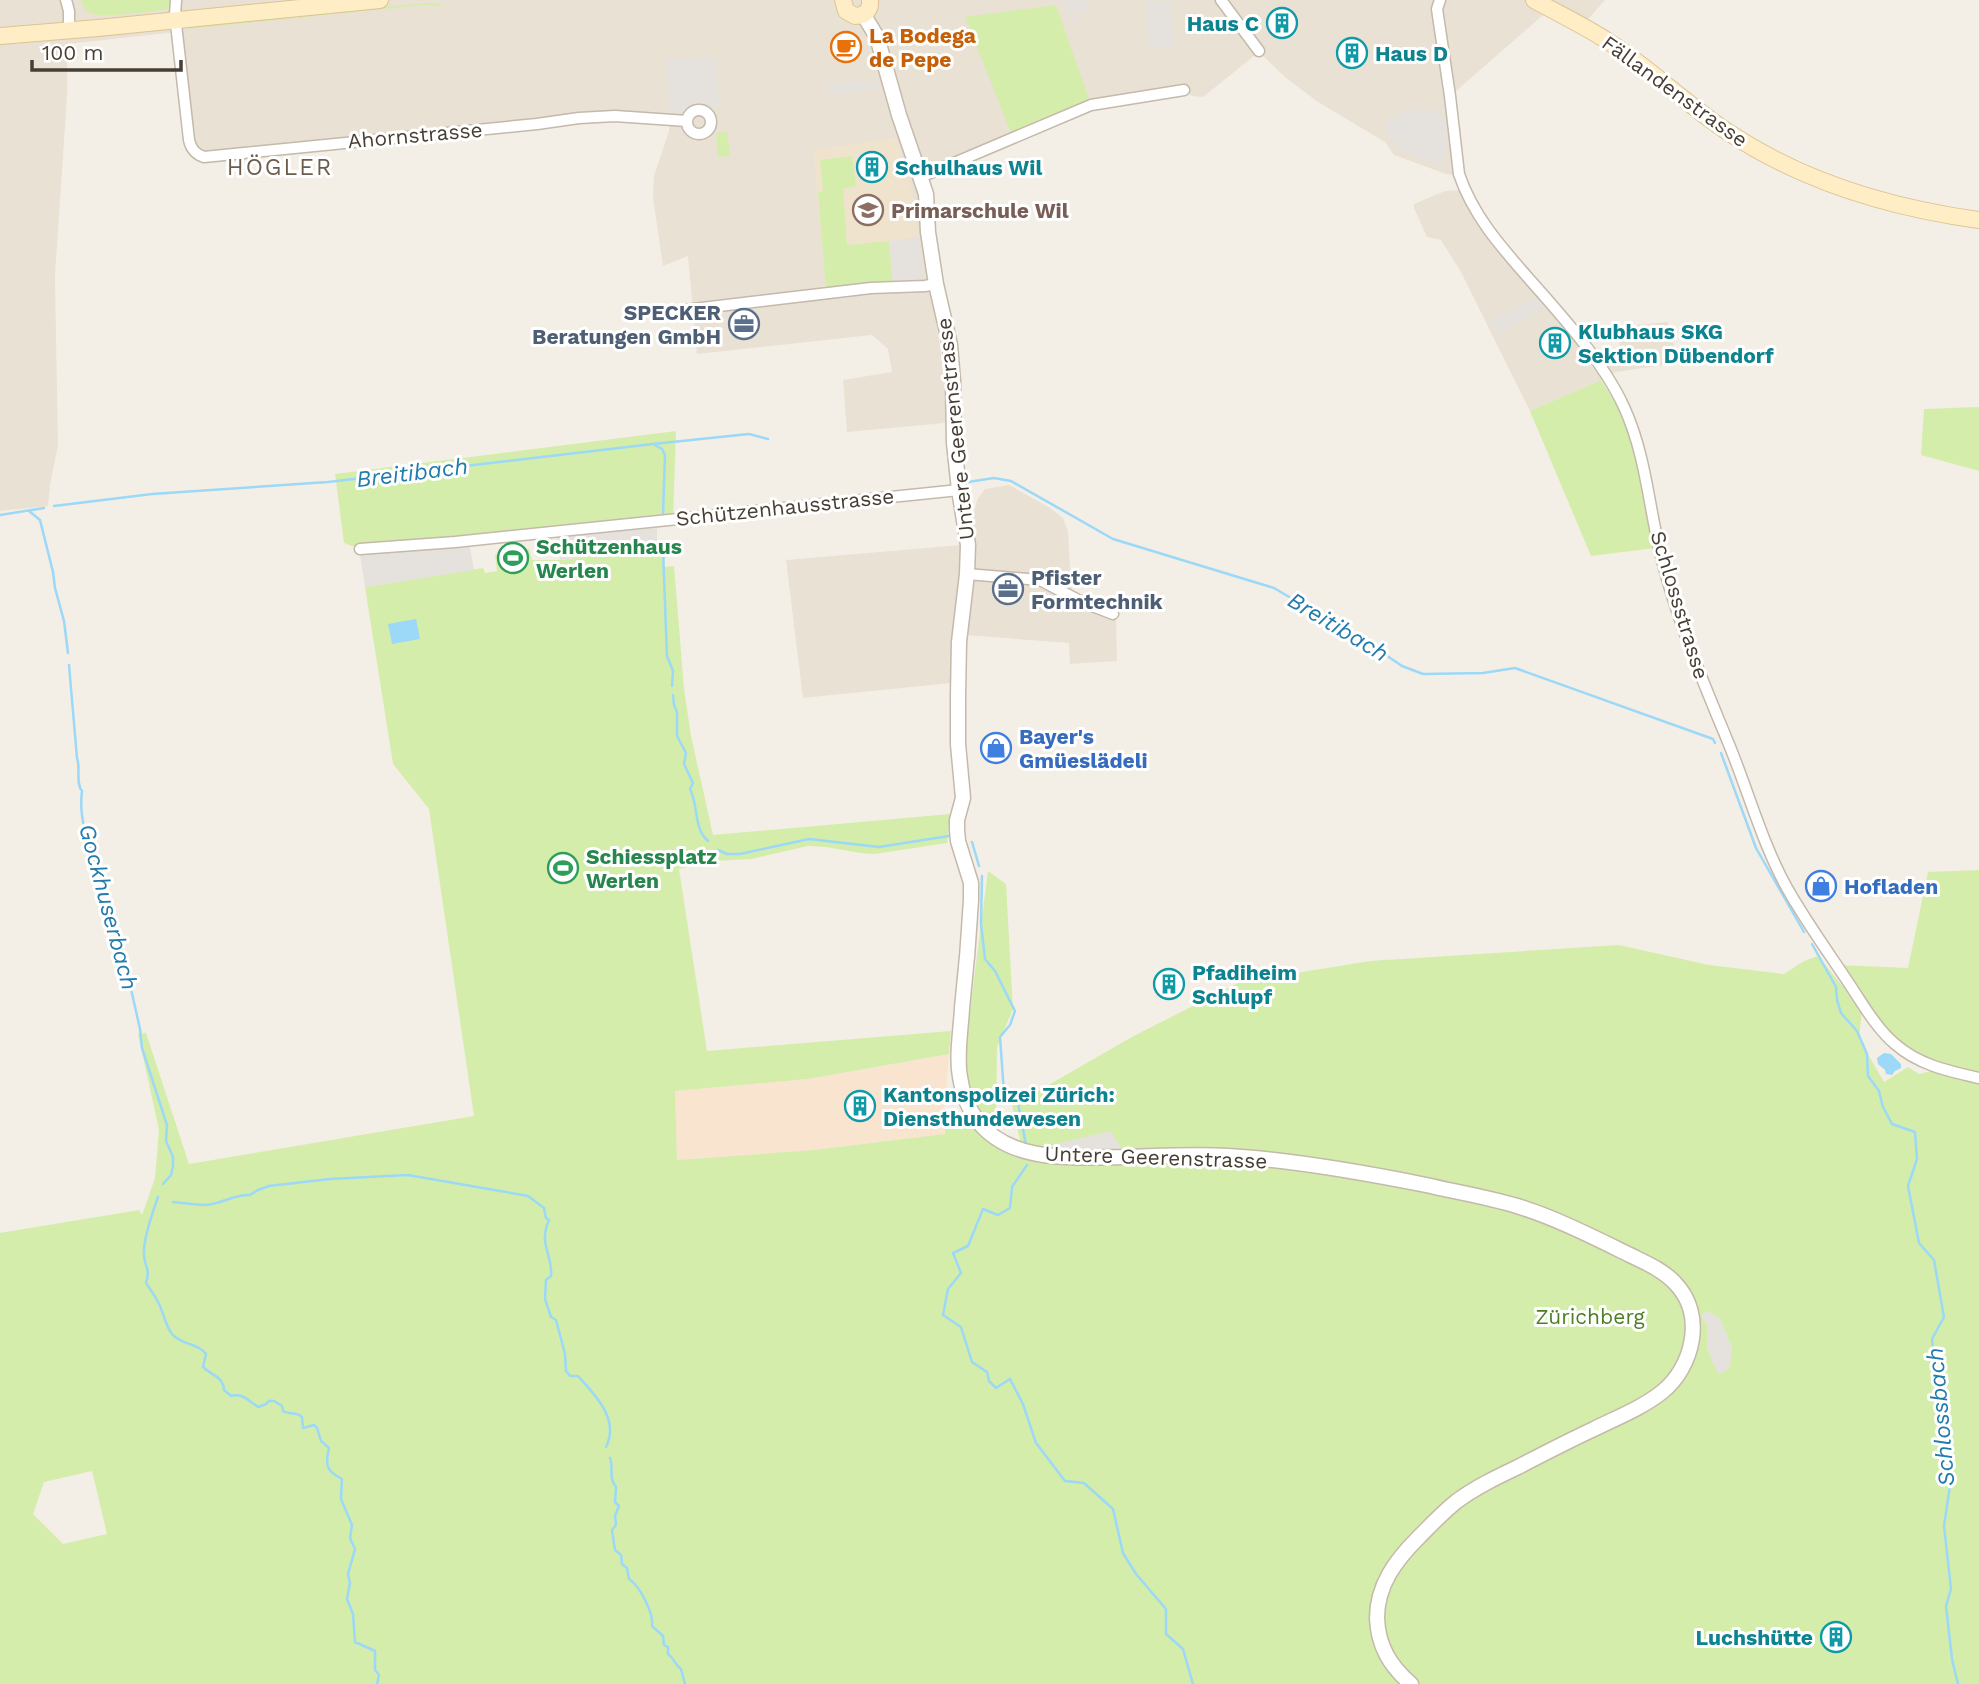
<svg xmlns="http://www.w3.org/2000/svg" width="1979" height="1684" viewBox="0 0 1979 1684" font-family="'Work Sans',sans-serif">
<rect width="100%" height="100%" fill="#f4efe6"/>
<path fill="#e9e1d3" d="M0,0h1605l-23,26 -32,-17 -95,83 5,84 -14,-2 -52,-19 -9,-13 -67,-40 -33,-25 -26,-25 -56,45 -11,-1 -9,-6 -92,15 -170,72 -1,49 25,150v47l-98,9 -4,-52 49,-8 -4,-23 -16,-14 -175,19 -9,-98 -25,10 -10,-68 1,-22 15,-45 1,-12 -55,-3 -418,38 -20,-122 -110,12v53l-12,179 3,170 -8,39 -2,21 -48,5z
M1460,190l9,20 15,23 95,113 15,23 29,-8 -7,-34 52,-5 10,41 -62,9 -15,8 -71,31 -69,-139 -20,-32 -14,-3 -13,-29v-4l31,-13z
M1009,485l41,23 13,10 5,14 4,69 44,20 1,40 -47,3 -1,-21 -104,-8 10,-98 -3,-15 5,-22 8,-11z
M961,545l-6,71 -4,67 -148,15 -17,-138z"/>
<path fill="#f8e4cf" d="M949,1054l-5,62 2,18 -132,16 -137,10 -2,-69 133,-12z"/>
<path fill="#efe3ce" d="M896,138l16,53 13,89 -99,9 -13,-139z"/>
<path fill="#d4edab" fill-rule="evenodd" d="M81,0h90l-3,9c-15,2 -66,10 -78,4 -5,-2 -7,-8 -9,-13z
M426,3l16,1 -2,2 -18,-1 -234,24 3,-4z
M1056,5l35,100 -78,33 -48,-121z
M727,132l3,24 -12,1 -2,-24z
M852,156l4,30 -13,3 4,56 42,-4 4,42 -67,5 -8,-96 5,-1 -3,-31z
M1601,380l20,32 12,29 22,107 -64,8 -61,-145z
M1979,407v64l-58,-16 3,-46z
M676,431l-3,87 -313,31 -16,-6 -9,-69z
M670,541l-7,26 11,-1 10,123 7,47 22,99 237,-21 -3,29 -72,11 -15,-1 -34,-6 -18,-1 -57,13 -37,2 -35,8 28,182 244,-20 -2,23 -141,25 -133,12 2,69 137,-10 131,-16 -1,-18 28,-3 -4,-22 -2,-50 22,-170 18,13 7,125 -16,38 -1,73 -15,-2 23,20 17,6 -9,-38 118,-68 110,-56 130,-21 249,-16 90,20 75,9 20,-13 14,-5 44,54 -3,29 25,43 24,-15 11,7 12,-3 48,12v601h-1979v-451l139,-23 3,5 13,-37 4,-48 -21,-96 8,-1 43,131 285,-48 -45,-307 -36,-45 -28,-177 118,-19 2,5 12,-2 -2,-16 34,-6 3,11h28l97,-13zM92,1471l15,63 -44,10 -30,-30 11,-32z
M1979,870v203c-18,-4 -35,-7 -52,-14 -42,-17 -62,-59 -87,-94l68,3 20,-96z"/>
<path fill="#e5e2de" d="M1064,0h24v11l-12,1 1,9h-6v-8l-5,-1z
M1170,0l4,46 -25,3 -4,-46z
M715,58l5,50 -24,-4 -14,9 -12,1 -4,-54z
M877,80l1,9 -50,5 -1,-9z
M1416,107l2,7 4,1 2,-7 19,6 -2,7h6l1,24 -7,21 -45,-17 1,-8 -10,-4v-19h9l4,-7z
M919,237l6,43 -32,3 -4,-42z
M1538,296l8,12 -50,27 -7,-14z
M657,528v19l-97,13 -4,-24z
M469,542l5,28 -109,17 -5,-32z
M1111,1131l12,20 -76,1 8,-8z
M1706,1311l11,5 4,4 11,28 -2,19 -11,8 -7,-14 -5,-14v-22l-6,-9z"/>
<path fill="#9cd8f7" d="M416,619l4,20 -28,5 -4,-20z
M1884,1053l7,1 10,10v4l-6,3 -3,4 -6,-1 -1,-4 -7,-6 -1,-6z"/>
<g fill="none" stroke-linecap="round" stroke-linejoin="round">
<path stroke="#9cd8f7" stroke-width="2.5" d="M655,445l7,4 3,6 -2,59
M968,482l26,-4 17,3 102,58 161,49 103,61 25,17 21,8 60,-1 32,-5 198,71 2,4
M54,506l98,-12 176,-12 325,-38 96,-10 19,5
M29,511l11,9 13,52 2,16 9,33 4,32
M0,515l44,-7
M663,550l4,106 6,15 -1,15
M69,665l8,93c4,10 -2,24 5,33 -4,30 8,57 18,83 6,17 10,35 16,53
M673,695l1,10 3,7v24l9,17 -2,11 9,19 -3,6c9,18 3,38 18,52
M1721,753l35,95 48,84
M972,842l7,24
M718,850l9,4h13l69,-15 70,8 70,-11
M982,876l-1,48 4,35 10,12 20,40 -5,14 -10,12 4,56 13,5 9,47
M120,940l20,89 2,19 25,77 -1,16 7,16v9l-2,9 -8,9
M1812,944l24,43 1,13 4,13 16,18 10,23 1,22 11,15 4,16 9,17 23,8 2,27 -9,27 11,57 15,17 10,57 -12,22 7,72 12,68 -7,47 7,63 -5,17 6,53 6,25
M1027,1165l-15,22 -2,21 -12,7 -15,-6 -15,37 -15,7 8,20 -13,16 -5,26 18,12 11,35 15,10 2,9 7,7 14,-9 13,25 13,39 29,38 19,2 29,26 10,44 13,21 30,35v25l17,15 10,35
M158,1197c-5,14 -15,42 -14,57 0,13 7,14 2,29 4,6 9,13 12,19 6,11 7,23 14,32 9,11 26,9 34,20l-3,13c9,9 20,9 21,23l7,6c12,-3 18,5 27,11l8,-3 3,-3h5l8,5 1,5c6,4 13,0 19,6l1,11 11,-3 3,3 4,13 8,7c-4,17 -3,23 13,31l-1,20 11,26 -2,13 5,11 -7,25 2,9 -3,16 6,15 2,28 20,9v19l4,5 -2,9
M173,1202c12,1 21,3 33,3 15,-1 29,-11 44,-10l8,-5 11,-4 61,-7 78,-4 120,21 16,12 2,10 3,2c-11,25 4,34 2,56l-5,4 -1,19 6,18 5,3 9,34 1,17 4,5h8c17,19 42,43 28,71
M610,1458c4,10 -2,19 6,29l-1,15 4,4 -4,10 1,9 -4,5 3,20 6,5 1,9 5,4 2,11c11,7 25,35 23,47l11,10 1,9 4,2v7c6,4 7,11 13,15l4,15"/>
<g stroke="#c4b9aa" stroke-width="13">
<path id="minor" d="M66,0l3,11v19
M176,0l-1,15 14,125c2,9 6,14 15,17l333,-33 42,-6 36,-2 72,5
M1221,0l38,51
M1440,0l-3,9 13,87 9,78c14,42 43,74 72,107 32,36 73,82 93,126 23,50 25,105 39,157 16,61 41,120 65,178 20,48 34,101 59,146 18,32 39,61 59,91 15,22 29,48 49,65 24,21 53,27 84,34
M687 122a12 12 0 1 1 24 0a12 12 0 1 1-24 0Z
M921,177l170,-72 93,-15
M668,312l203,-24 54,-2 11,-2
M360,549l95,-7 504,-52
M967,574l73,6 42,22 31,12"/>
</g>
<g stroke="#c4b9aa" stroke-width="17">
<path id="tertiary" d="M863,14l14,23 22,78 27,79 2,38 8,52 14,61 3,36 1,62 5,47 9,55 -1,29 -8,68 -1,54v48l5,54 -6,22v10l1,11 13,42v17c-2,36 -5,72 -9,108 -1,22 -6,47 -2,69 2,15 8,31 17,43 34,45 100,37 151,37 33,-1 67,-3 100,-1 66,4 133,16 198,29 30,7 61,12 91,21 39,12 76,31 113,49 16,8 33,15 45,28 31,32 18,84 -13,109 -20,16 -46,26 -68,37 -26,12 -51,25 -76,38 -21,10 -42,20 -61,34 -14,11 -26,24 -39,37 -22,22 -41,47 -41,80 1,28 13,48 34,66"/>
</g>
<g stroke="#dcc493" stroke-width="18">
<path id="secondary" d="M843,0l3,11 9,5c10,0 16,-6 15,-16
M1534,0c25,14 51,26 75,42 42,27 78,63 119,90 75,50 163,76 251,88
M0,36l98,-8 282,-28"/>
</g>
<use href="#minor" stroke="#fff" stroke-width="10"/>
<use href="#tertiary" stroke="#fff" stroke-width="14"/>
<use href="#secondary" stroke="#ffedc5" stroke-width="16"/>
</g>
<defs>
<g id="building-ring" transform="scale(1.575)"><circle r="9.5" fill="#fff" stroke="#0f9aa8" stroke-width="1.5"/><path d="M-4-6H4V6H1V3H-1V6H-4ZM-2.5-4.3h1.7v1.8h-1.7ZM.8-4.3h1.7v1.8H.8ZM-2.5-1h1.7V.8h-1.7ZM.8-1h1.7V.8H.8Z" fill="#0f9aa8"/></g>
<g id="cafe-ring" transform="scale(1.575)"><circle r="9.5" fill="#fff" stroke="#e8710a" stroke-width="1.5"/><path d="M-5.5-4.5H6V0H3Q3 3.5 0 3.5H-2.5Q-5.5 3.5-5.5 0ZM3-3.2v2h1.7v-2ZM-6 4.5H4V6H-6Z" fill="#e8710a"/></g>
<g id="school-ring" transform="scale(1.575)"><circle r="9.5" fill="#fff" stroke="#8d6e63" stroke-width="1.5"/><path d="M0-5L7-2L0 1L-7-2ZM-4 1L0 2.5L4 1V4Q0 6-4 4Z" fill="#8d6e63"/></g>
<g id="office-ring" transform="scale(1.575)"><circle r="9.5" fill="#fff" stroke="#5c6f8a" stroke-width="1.5"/><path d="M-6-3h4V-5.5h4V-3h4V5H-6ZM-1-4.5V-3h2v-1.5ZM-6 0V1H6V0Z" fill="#5c6f8a"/></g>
<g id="stadium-ring" transform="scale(1.575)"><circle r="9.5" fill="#fff" stroke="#2e9e5b" stroke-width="1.5"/><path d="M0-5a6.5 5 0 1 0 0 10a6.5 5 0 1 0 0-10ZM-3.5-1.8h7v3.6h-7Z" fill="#2e9e5b"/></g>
<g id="shop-ring" transform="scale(1.575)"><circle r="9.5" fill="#fff" stroke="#3f7fe0" stroke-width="1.5"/><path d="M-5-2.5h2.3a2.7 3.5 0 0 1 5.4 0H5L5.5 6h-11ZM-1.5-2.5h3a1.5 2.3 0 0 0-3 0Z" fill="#3f7fe0"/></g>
</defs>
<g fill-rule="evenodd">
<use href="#building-ring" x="1282" y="23"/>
<use href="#cafe-ring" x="846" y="47"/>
<use href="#building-ring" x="1352" y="53"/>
<use href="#building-ring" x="872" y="167"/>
<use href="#school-ring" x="868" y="210"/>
<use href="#office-ring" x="744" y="324"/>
<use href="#building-ring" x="1555" y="343"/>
<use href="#stadium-ring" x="513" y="558"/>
<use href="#office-ring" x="1008" y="589"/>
<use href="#shop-ring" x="996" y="748"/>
<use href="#stadium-ring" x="563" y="868"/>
<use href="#shop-ring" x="1821" y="886"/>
<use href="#building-ring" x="1169" y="984"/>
<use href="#building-ring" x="860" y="1106"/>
<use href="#building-ring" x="1836" y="1637"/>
</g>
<g text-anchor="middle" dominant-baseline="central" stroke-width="6" stroke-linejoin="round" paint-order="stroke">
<g font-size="21" font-weight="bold" fill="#0d838f" stroke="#fff" text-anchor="start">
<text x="1259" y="23" text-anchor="end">Haus C</text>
<text x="1375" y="53">Haus D</text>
<text x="895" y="167">Schulhaus Wil</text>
<text x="1578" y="331">Klubhaus SKG<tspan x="1578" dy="24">Sektion Dübendorf</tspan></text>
<text x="1192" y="972">Pfadiheim<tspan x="1192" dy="24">Schlupf</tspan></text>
<text x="883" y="1094">Kantonspolizei Zürich:<tspan x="883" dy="24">Diensthundewesen</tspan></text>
<text x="1813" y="1637" text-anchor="end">Luchshütte</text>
</g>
<g font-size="21" font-weight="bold" fill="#c56008" stroke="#fff" text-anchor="start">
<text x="869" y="35">La Bodega<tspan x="869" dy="24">de Pepe</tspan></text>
</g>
<g font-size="21" fill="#483f34" stroke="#fff">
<text transform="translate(1675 91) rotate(36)">Fällandenstrasse</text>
<text transform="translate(415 135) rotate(-5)">Ahornstrasse</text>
<text transform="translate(955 429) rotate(-96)">Untere Geerenstrasse</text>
<text transform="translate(785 507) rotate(-6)">Schützenhausstrasse</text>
<text transform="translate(1680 605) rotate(73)">Schlossstrasse</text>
<text transform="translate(1156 1157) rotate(2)">Untere Geerenstrasse</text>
</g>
<g font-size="21" font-weight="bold" fill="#785e54" stroke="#fff" text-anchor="start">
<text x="891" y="210">Primarschule Wil</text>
</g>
<g font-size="21" font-weight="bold" fill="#4e5e75" stroke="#fff" text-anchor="end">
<text x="721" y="312">SPECKER<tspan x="721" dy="24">Beratungen GmbH</tspan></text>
<text x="1031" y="577" text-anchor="start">Pfister<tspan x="1031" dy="24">Formtechnik</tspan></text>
</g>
<g font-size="21" font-weight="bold" fill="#27864d" stroke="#fff" text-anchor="start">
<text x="536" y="546">Schützenhaus<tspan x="536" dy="24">Werlen</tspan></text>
<text x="586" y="856">Schiessplatz<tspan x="586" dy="24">Werlen</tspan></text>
</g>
<g font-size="21" font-weight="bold" fill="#366cbe" stroke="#fff" text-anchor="start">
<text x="1019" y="736">Bayer's<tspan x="1019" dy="24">Gmüeslädeli</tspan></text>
<text x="1844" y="886">Hofladen</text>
</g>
<g font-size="21" fill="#4c7f22" stroke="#fff">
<text x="1590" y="1316">Zürichberg</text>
</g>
<g font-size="23" letter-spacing="2" fill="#6c5c4b" stroke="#fff">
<text x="280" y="167">HÖGLER</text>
</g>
<g font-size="23" font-style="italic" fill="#217bad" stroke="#fff">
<text transform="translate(412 473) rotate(-7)">Breitibach</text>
<text transform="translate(1338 627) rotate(31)">Breitibach</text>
<text transform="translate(108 907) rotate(75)">Gockhuserbach</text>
<text transform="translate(1941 1417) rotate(-95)">Schlossbach</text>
</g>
</g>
<path d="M32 60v10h149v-10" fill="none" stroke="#483f34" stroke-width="3.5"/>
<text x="42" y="60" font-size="21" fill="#483f34" stroke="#ffffff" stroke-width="5" paint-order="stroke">100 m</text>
</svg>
